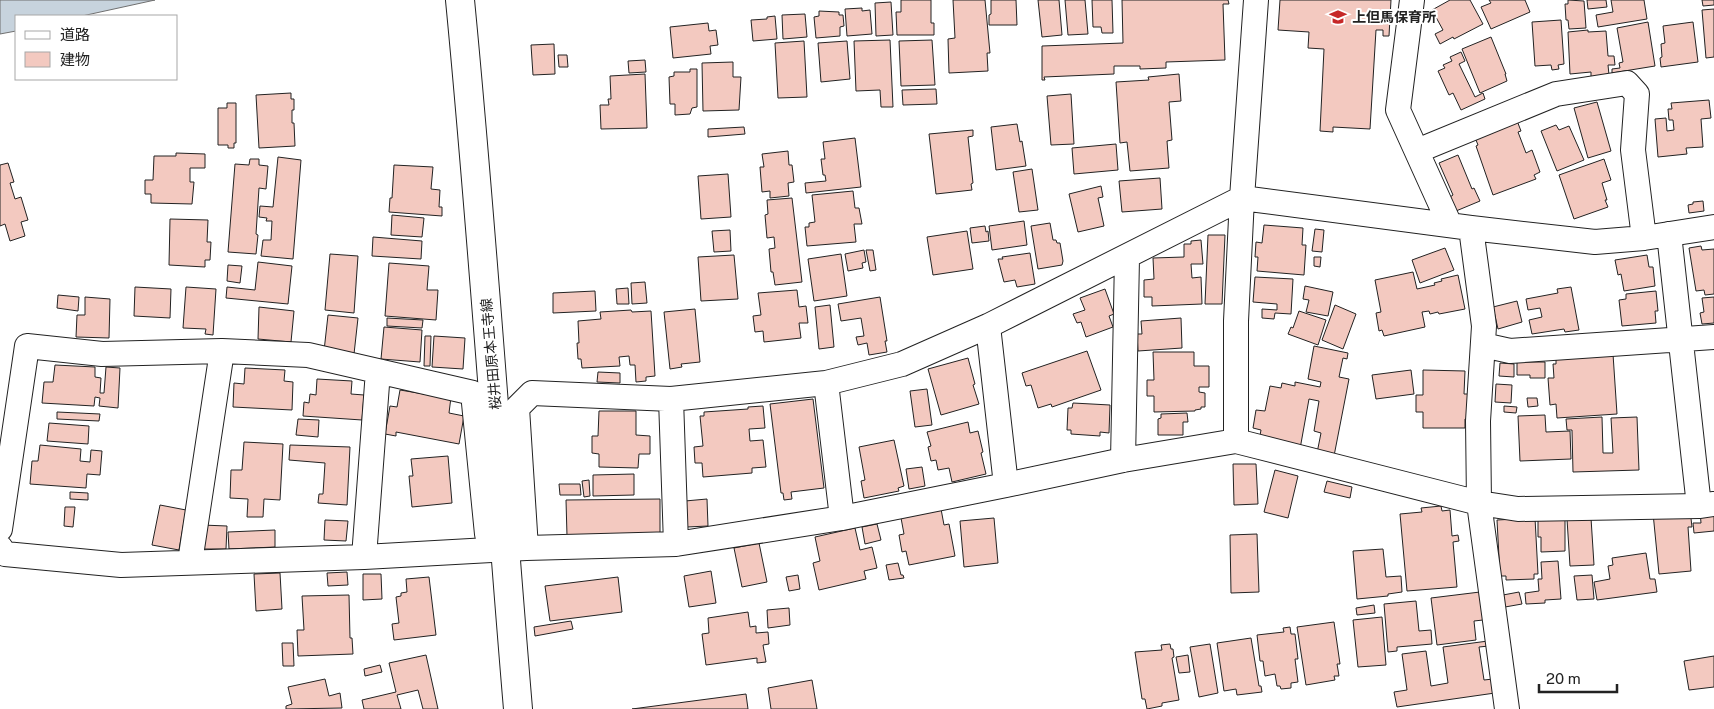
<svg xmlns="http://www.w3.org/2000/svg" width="1714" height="709" viewBox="0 0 1714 709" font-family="'Public Sans','Noto Sans JP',sans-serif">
<rect width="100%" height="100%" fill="#fff"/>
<path fill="#c7d3dd" stroke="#6f6f6f" d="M0,0h155l-73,16h-66v15l-16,3z"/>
<path fill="#f3c9c0" stroke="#222" d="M901,0h30v23h3v12h-37l-1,-23h5z
M953,0h32l5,53h-3l1,18 -39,2 -1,-34 7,-1z
M991,0h25l1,25h-28v-10l2,-1z
M1038,0h21l3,35 -20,2z
M1065,0h20l3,34 -20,1z
M1092,0h20l1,33h-11l-1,-6h-8z
M1122,0h106l1,4h-6l2,56 -59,2v6l-26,1v-3h-26v8l-70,3 1,3h-3v-34l81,-3z
M1280,0h111l-2,36h-6v-6h-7l-6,99 -37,-2v5l-13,-1 4,-82 -16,-1 1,-16 -31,-2z
M1450,0h20l13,24 -29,15 -1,-2 -13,7 -5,-10 8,-4 -11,-20z
M1489,0h36l5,12 -39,17 -10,-22 10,-4z
M1568,0l16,1 2,27 -17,1 -1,-9h-2l-1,-16h3z
M1587,0h19l1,7 -19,2z
M1611,0h33l3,19 -49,8 -2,-12 17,-3z
M1702,0h12v5l-11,1z
M891,2l2,33 -17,1 -1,-33z
M862,8v3l8,-1 2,24 -25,2 -2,-27z
M1714,9v48l-8,1 -4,-48z
M819,11l20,1v3h4l1,11 -4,1v9l-24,2 -2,-21 5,-1z
M805,14l2,23 -24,2 -1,-24z
M775,16l2,23 -24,2 -2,-21 16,-1v-2z
M1561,20l3,44 -6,1 1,4 -7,1 -1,-5 -16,1 -3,-44z
M1648,22l7,44 -43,7v-4l8,-1 -1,-5 4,-1 -6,-34z
M1693,22l5,40 -37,5 -1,-9 2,-1 -1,-13 4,-1 -2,-17z
M708,23l1,8 7,-1 2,15 -8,1 1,8 -38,4 -3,-31z
M1588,30v2l18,-1 2,25h6l1,9h-7l1,10 -18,2v-5l-21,2 -2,-42z
M1491,37l15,37h-1l2,7 -27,12 -18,-44z
M890,40l3,67h-12l-1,-17 -24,1 -2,-50z
M932,40l3,45 -34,1 -2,-45z
M804,41l3,56 -29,1 -3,-55z
M847,41l3,38 -29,3 -3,-39z
M554,44l1,30 -22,1 -2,-30z
M1461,52l4,9 -6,3 16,33 8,-4 2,6 -24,11 -8,-17 -4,2 -11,-24 7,-3 -2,-3 9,-4 -2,-4z
M558,55h9l1,12h-9z
M645,60l1,12 -17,1 -1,-12z
M733,62v15h8l-2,33 -36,1 -1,-48z
M690,69h7v38l-5,1 -2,6 -15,1v-11h-5l-1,-27 5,-1v-4h16z
M645,74l2,54 -46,1 -1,-24h9l-1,-6h3l-1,-23z
M1179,74l2,27 -12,1 3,38 -5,1 2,27 -39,3 -3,-29 -7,1 -4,-61 33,-2 -1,-3z
M936,89l1,15 -34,1 -1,-15z
M291,93v6h3v11h-2v13h2l1,23 -36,2 -3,-53z
M1071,94l3,50 -23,1 -4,-49z
M1709,100l2,18 -10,1 2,28 -17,1 1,6 -29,3 -3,-38 11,-1 1,13 7,-1 -1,-10h-4l-1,-11h4l-1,-6z
M1597,102l14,49 -23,7 -14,-50z
M227,103h9v40h-2v5h-6v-3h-10v-37h9z
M1516,118l5,13 -3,1 8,21 6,-3 8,22 -6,3 2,4 -43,16 -17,-49 2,-1 -4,-10z
M1017,124l3,18 2,-1 4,25 -30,4 -5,-43z
M1556,125l3,5 10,-4 15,34 -27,11 -16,-40z
M744,127l1,7 -37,3v-8z
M973,130v6l-5,1 5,46 -2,1 1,6 -36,4 -7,-60z
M855,138l6,49 -55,6 -1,-10 21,-2 -1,-6h-2l-2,-16h4l-2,-17z
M1116,144l2,26 -44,4 -2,-26z
M788,151l1,14h3l2,17 -6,1 1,13 -19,2v-7l-8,1 -2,-25h4l-2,-13z
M176,153l29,1v14h-15v14h4l-2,22 -41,-1v-9h-6v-14h8l1,-24h22z
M1458,155l14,34 2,-1 6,13 -24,10 -6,-14 3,-2 -14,-32z
M278,157l23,3 -8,99 -32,-3 2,-16h8l1,-19h-6l1,-3 -8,-1 1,-11 13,1z
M250,159h9v6l9,1 -2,23 -7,-1 -3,46 2,1 -2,19 -28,-2 7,-88 14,1z
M1604,159l7,21 -9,3 5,17h-2l3,7 -34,12 -15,-44z
M8,163l6,19 -4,1 5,16 6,-2 7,23 -7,2 4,14 -15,5 -5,-17 -5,2v-61z
M394,165l39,2 -2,22 9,1 -1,17h3v9l-53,-4 1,-14h2z
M1032,169l6,41 -19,2 -6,-40z
M728,174l3,43 -30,2 -3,-43z
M1160,178l2,31 -40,3 -3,-31z
M1101,186l2,11 -5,1 6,28 -26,6 -9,-38z
M853,191l2,17h4l3,16h-8l2,18 -49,4 -2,-19h4v-4l6,-1 -3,-27z
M792,198l10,84 -27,3 -2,-13h-2l-2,-23 6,-1 -1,-11 -7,1 -2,-23 3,-1 -1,-14z
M1703,201l1,10 -15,2 -1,-8 5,-1v-2z
M392,215l32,3 -2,19 -31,-2z
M170,219l38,1 -1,22h4l-1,18h-5v7l-36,-2z
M1024,221l3,24 -35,5 -3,-24z
M1050,223l3,17h3l1,3h3l3,18 -1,4 -24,4 -7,-43z
M1264,225l39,3 -1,17h4l-2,30 -47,-4 1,-14h-3l1,-15 6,1z
M985,226l1,6 2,-1 1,10 -17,2 -2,-15z
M1315,229l9,1 -2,22 -10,-1z
M730,230l1,21 -17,1 -2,-21z
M967,231l6,38 -40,6 -6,-38z
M1208,235h17l-3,69h-17z
M373,237l49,4 -1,18 -49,-3z
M1201,240l2,24h-12l1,14 9,-1 1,27 -50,2v-9h-8v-17l10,-1 -1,-21 31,-1v-13h7v-3z
M1701,246l1,4 12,-1v45l-9,1 -1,-5 -8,1 -7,-43z
M1445,248l9,22 -34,13 -8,-23z
M864,250l2,12 -4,1 1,5 -15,3 -3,-17z
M866,250h7l3,20 -6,1z
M1030,253l5,31 -18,3 -2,-7 -11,2 -6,-23h5l-1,-2z
M330,254l28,2 -4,57 -29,-3z
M841,254l6,42 -33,5 -6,-42z
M734,255l4,44 -37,2 -3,-44z
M1647,255l2,12h4l2,19 -31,5 -3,-17 -3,1 -3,-15z
M1314,257h7l-1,10 -6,-1z
M258,262l34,4 -4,38 -62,-6 1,-11 28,3z
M389,263l40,3 -2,24h11l-2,30 -51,-4z
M228,265l14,1 -2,17 -13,-2z
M1413,272l4,17 18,-4 -1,-2 8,-2 -1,-2 17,-4 7,34 -26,5 -1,-2 -8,2 -1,-3 -7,1 3,15 -41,9 -2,-6 -3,1 -3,-18 5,-1 -6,-32z
M1255,277l38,2 -2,35 -16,-1 -1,6 -12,-1v-9l15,1v-6l-24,-2z
M645,282l2,21 -15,1 -1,-21z
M1305,286l28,6 -5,24 -22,-4 3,-12 -6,-1z
M135,287l36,2 -1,29 -36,-2z
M186,287l30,2 -3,46 -8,-1 1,-5 -23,-1z
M1571,287l8,43 -14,2 -1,-3 -32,5 -3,-14 13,-3 -2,-9 -12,2 -2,-11 32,-6 -1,-4z
M628,288l1,16h-12l-1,-15z
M1105,289l9,25 -5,2 4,11 -27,10 -5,-15 -4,1 -4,-9 12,-4 -5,-12z
M797,290l2,17 7,-1 2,17h-9l2,15 -37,4 -1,-11 -8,1 -2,-16 8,-1 -3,-22z
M595,291l1,20 -43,2v-20z
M1656,291l2,20h-3l1,12 -34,3 -3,-26 7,-1v-5z
M58,295l21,2 -1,14 -21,-3z
M85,297l25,2 -1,39 -33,-1 1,-22h8z
M880,297l7,44h-2l2,11 -18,3 -2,-12 -9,2 -2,-8 8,-1 -3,-18 -20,3 -3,-17z
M1714,297v26l-12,1 -2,-11 4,-1 -2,-14z
M1517,301l5,21 -24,7 -5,-22z
M830,305l4,42 -15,2 -4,-42z
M1335,305l21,9 -13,35 -21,-9z
M259,307l35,4 -3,31 -33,-3z
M695,309l5,53 -19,2 1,3 -12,2 -6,-57z
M631,310l1,2 19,-1 4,65 -9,1v4l-10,1 -1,-17h-5l-1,-9 -10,1 1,9 -38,2 -1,-9h-3l-1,-16h2l-1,-22 23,-2 -1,-7z
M1299,311l27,9 -8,25 -30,-11 3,-7 2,1z
M328,315l30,3 -4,36 -30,-3z
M387,318l36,2 -1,8 -35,-2z
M1181,318l1,30 -44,3 -1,-17h5l-1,-13z
M384,327l38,3 -2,32 -39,-3z
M425,336h6l-1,30h-6z
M434,336l31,2 -2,31 -31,-2z
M1314,346l34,7 -1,6 -4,-1 -4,19 10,2 -15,77 -17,-3 4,-20 -7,-2 5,-30 -10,-2 -9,50 -41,-8 2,-11 -8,-2 3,-18 9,1 5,-25 11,2 1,-5 13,3v-4l25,5 1,-5 -13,-3z
M1087,351l14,39 -49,17 -1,-3 -13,4 -7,-23 -5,1 -4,-13z
M1153,352h41v14h15v21h-10v5l6,1v14h-4v2l-6,1v1l-41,1v-16h-7v-16h7z
M1613,354l4,60 -60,4 -1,-14 -6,1 -2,-27h6l-1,-14h3v-6z
M968,358l7,26 -2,1 6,19 -38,11 -13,-46z
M1517,362h28v16h-15v-3h-13z
M1500,363l14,1v13l-15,-1z
M55,365l40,2v10l6,1 -1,15h4l2,-26 14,1 -2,40 -19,-2 1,-8 -5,-1 -1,9 -52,-3 2,-21h9z
M245,368l40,2 -1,11 9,1 -1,28 -59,-3 1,-24 10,1z
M1411,370l3,24 -38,5 -4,-24z
M1423,370l42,1 -1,23h6l-1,25h-4v9h-42v-16h-7v-17h7z
M598,372l22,1v10l-23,-1z
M317,379l35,2 -1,13 13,1 -2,25 -59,-4 1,-14 5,1 1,-9 6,1z
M1496,384l16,1 -1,18 -16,-1z
M927,389l5,36 -17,2 -5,-36z
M400,390l30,5 21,2 -2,16 15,3 -5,28 -63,-12v4l-11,-2 5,-28 7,1z
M1527,398h10l1,8 -10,1z
M813,399l11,89 -33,4 1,7 -8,1 -1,-7h-2l-11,-89z
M1073,403l37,2 -1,28 -9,-1v4l-29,-2v-4h-4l1,-22h4z
M763,406l2,22 -16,1 1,12 13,-1 3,27 -14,1v5l-49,4 -1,-14h-7l-1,-16 9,-1 -3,-30h4v-4l44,-3v-2z
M1504,406l13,1 -1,6 -12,-1z
M599,411h37v24l14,1v18h-11l-1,14 -39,-1v-13l-7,-1v-17h6z
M57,412l43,2 -1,7 -42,-2z
M1187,413l1,9h-5v13h-25v-16l3,-1v-4z
M1545,415l1,17 24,-1 1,28 -51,2 -2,-45z
M1602,417l1,36h10l-2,-35 26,-1 2,53 -66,2 -1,-42h-5l-1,-11z
M298,419l21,1 -1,17 -22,-2z
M968,422l2,11 8,-2 5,21 -2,1 5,21 -34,8 -3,-14 -11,2 -2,-10 -5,1 -3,-14 3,-1 -4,-14z
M49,423l40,3 -1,18 -41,-3z
M894,440l10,46 -6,2 1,3 -35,7 -3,-17 4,-1 -6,-33z
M244,442l39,2 -3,56 -16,-1 -1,18h-16l1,-18 -18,-1 1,-28h11z
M40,445l41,4 -1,12 10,1 1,-12 11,1 -2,24 -13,-1 -1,14 -56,-4 2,-23h6z
M290,445l60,2 -3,58 -29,-2 1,-9h4l2,-31 -36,-3z
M448,456l4,47 -40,4 -3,-31h4l-2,-17z
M1233,464h23l2,40 -24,1z
M922,467l3,19 -16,3 -3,-20z
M1275,470l23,6 -10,42 -24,-6z
M634,474v21l-41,1v-21z
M589,480l1,16 -6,1 -2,-16z
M1327,481l25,6 -2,11 -26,-6z
M559,484h21l1,11h-21z
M70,492l18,1v7l-18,-1z
M660,499v37h-93l-1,-36z
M707,499l1,27 -21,1 -2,-26z
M160,505l26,5 -7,40 -27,-5z
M1441,506l1,5 8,-1 2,26 6,-1 1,6 -6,1 4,45 -50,4 -7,-77 22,-2 -1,-4z
M65,507h10l-2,20 -9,-1z
M941,509l3,16 5,-1 6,32 -46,9 -3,-14 -4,1 -3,-17 5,-1 -3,-16z
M1690,510l2,17h-4l3,44 -32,3 -6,-61z
M1714,510v21l-20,2 -1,-10h8l-1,-12z
M994,518l4,45 -34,4 -4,-46z
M1535,518l3,56h-4v5l-28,1v-4h-6l-3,-56z
M1591,518l3,47 -24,1 -3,-47z
M1538,519h27v32l-24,1v-15h-3z
M325,520l23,1 -2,20 -22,-1z
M877,524l4,16 -16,4 -3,-17z
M202,525l25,1 -1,23h-24z
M855,528l5,22 12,-3 5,21 -13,3 2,8 -47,11 -6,-27 7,-2 -5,-24z
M275,530v17l-46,2 -1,-17z
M1257,534l2,58 -28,1 -1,-58z
M759,543l8,39 -25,5 -8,-39z
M1383,549l3,28 15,-1 1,16 -14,2v2l-31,3 -4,-48z
M1646,553l4,26h5l2,13 -60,8 -3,-18 16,-3 -2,-13 5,-1 -1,-7z
M1558,561l3,38 -16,1v3l-19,1 -1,-11 14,-2 -1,-12h4l-1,-17z
M898,563l3,12h2l1,3 -15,2 -3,-15z
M711,571l5,32 -27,4 -5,-31z
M347,572l1,13 -20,1 -1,-13z
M280,573l2,36 -26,2 -2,-37z
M363,574h18l1,25 -19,1z
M798,575l2,14 -11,2 -3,-14z
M1592,575l2,24 -17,1 -3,-24z
M429,577l7,58 -42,5 -2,-16 7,-1 -3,-26 5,-1v-3l6,-1 -1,-13z
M618,577l4,35 -72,9 -5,-35z
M1480,592l3,28 -9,1 2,19 -39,5 -6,-47z
M1519,592l3,12 -17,3 -2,-12z
M349,595l1,43h2l1,16 -55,2 -1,-26h7l-2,-34z
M1416,601l3,30 12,-1 1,14 -35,3v4l-9,1 -4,-48z
M1374,605l1,8 -18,2 -1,-7z
M789,608l1,17 -22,3 -1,-18z
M748,612l2,15 6,-1v7l12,-1 1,12 -6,1 3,17 -9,1v-5l-51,7 -4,-31 7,-1 -1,-15z
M1382,617l4,48 -28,2 -5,-47z
M571,621l2,8 -38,7 -1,-9z
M1334,622l6,42h-3l2,12h-5l1,4 -29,5 -9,-58z
M1290,627l1,7h4l3,25h-3l3,23 -7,1v5l-10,1 -1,-3h-3l-2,-12 -10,2 -2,-15h-3l-3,-26 27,-3 -1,-4z
M1251,638l8,48h2l1,6 -25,3 -1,-6 -12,2 -7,-48z
M1488,641l1,5 -10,1 5,33 9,-1 2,14 -98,14 -3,-15 13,-2 -5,-36 24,-3 5,35 17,-3 -5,-36z
M282,643h11l1,23h-11z
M1170,644l1,5h2l1,8 -2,1 7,42 -17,3v3l-15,3 -2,-10h-3l-7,-47 27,-2 -1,-5z
M1210,644l8,49 -19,4 -9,-50z
M426,655l12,54h-15l-5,-19 -21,5 4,14h-37l-2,-9 34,-8 -7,-29z
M1188,655l2,17 -11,1 -3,-16z
M1714,656v31l-25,3 -5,-29z
M380,665l2,7 -17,4 -1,-7z
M325,679l4,17 11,-3 2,15 -56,1v-3l6,-2 -4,-17z
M812,680l5,29h-46l-3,-21z
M746,694l2,15h-116z"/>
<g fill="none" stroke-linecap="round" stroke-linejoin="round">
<g stroke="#222" stroke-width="26">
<path id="minor" d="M1412,0l-14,110 52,115
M1417,151l139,-57 71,-11 10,11 -4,56 11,88
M1471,228l13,98 -6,95 1,82 28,206
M1669,234l30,272
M988,326l18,159
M1483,345l27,6 204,-14
M826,383l16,135
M671,399l5,145
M1236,441v-120l6,-123 14,-198
M1123,460l4,-202
M0,529l27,-183 75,8 120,-3 86,4 165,38 14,141 18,15
M0,547l5,7 116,11 243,-8 162,-9 150,-4 166,-26 164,-33 117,-25 113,-19 243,62 39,6 181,-3 15,-2
M526,548l-9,-140 15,-15 139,6 155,-16 76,-19 86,-38 254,-128 229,30 124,14 49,-4 70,-11
M364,557l14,-186
M190,562l32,-211"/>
</g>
<g stroke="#222" stroke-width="30">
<path id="primary" d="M460,0c23,236 38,473 58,709"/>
</g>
<use href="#minor" stroke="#fff" stroke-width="24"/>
<use href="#primary" stroke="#fff" stroke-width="28"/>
</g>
<defs>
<g id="school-bare" transform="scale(1.35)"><path d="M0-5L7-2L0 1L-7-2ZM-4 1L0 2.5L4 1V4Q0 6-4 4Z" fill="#c62828" stroke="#fff" stroke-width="2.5" paint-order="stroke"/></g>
</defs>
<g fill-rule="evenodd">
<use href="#school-bare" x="1338" y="17"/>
</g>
<g text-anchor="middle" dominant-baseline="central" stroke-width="4" stroke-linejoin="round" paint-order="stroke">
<g font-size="14" font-weight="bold" fill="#222" stroke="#fff" text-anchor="start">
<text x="1352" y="17">上但馬保育所</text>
</g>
<g font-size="14" fill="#222" stroke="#fff">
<text transform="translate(491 354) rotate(-95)">桜井田原本王寺線</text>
</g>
</g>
<rect x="15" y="15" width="162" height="65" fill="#ffffff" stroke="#a7a7a7"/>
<rect x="25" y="31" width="25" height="8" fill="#ffffff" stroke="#a7a7a7"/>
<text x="60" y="40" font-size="15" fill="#222222">道路</text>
<rect x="25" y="52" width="25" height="15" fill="#f3c9c0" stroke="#a7a7a7"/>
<text x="60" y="65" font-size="15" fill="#222222">建物</text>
<path d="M1539 684v8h78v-8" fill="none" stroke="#222222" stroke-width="2.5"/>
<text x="1546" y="684" font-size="15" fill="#222222" stroke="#ffffff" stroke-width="4" paint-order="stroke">20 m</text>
</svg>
